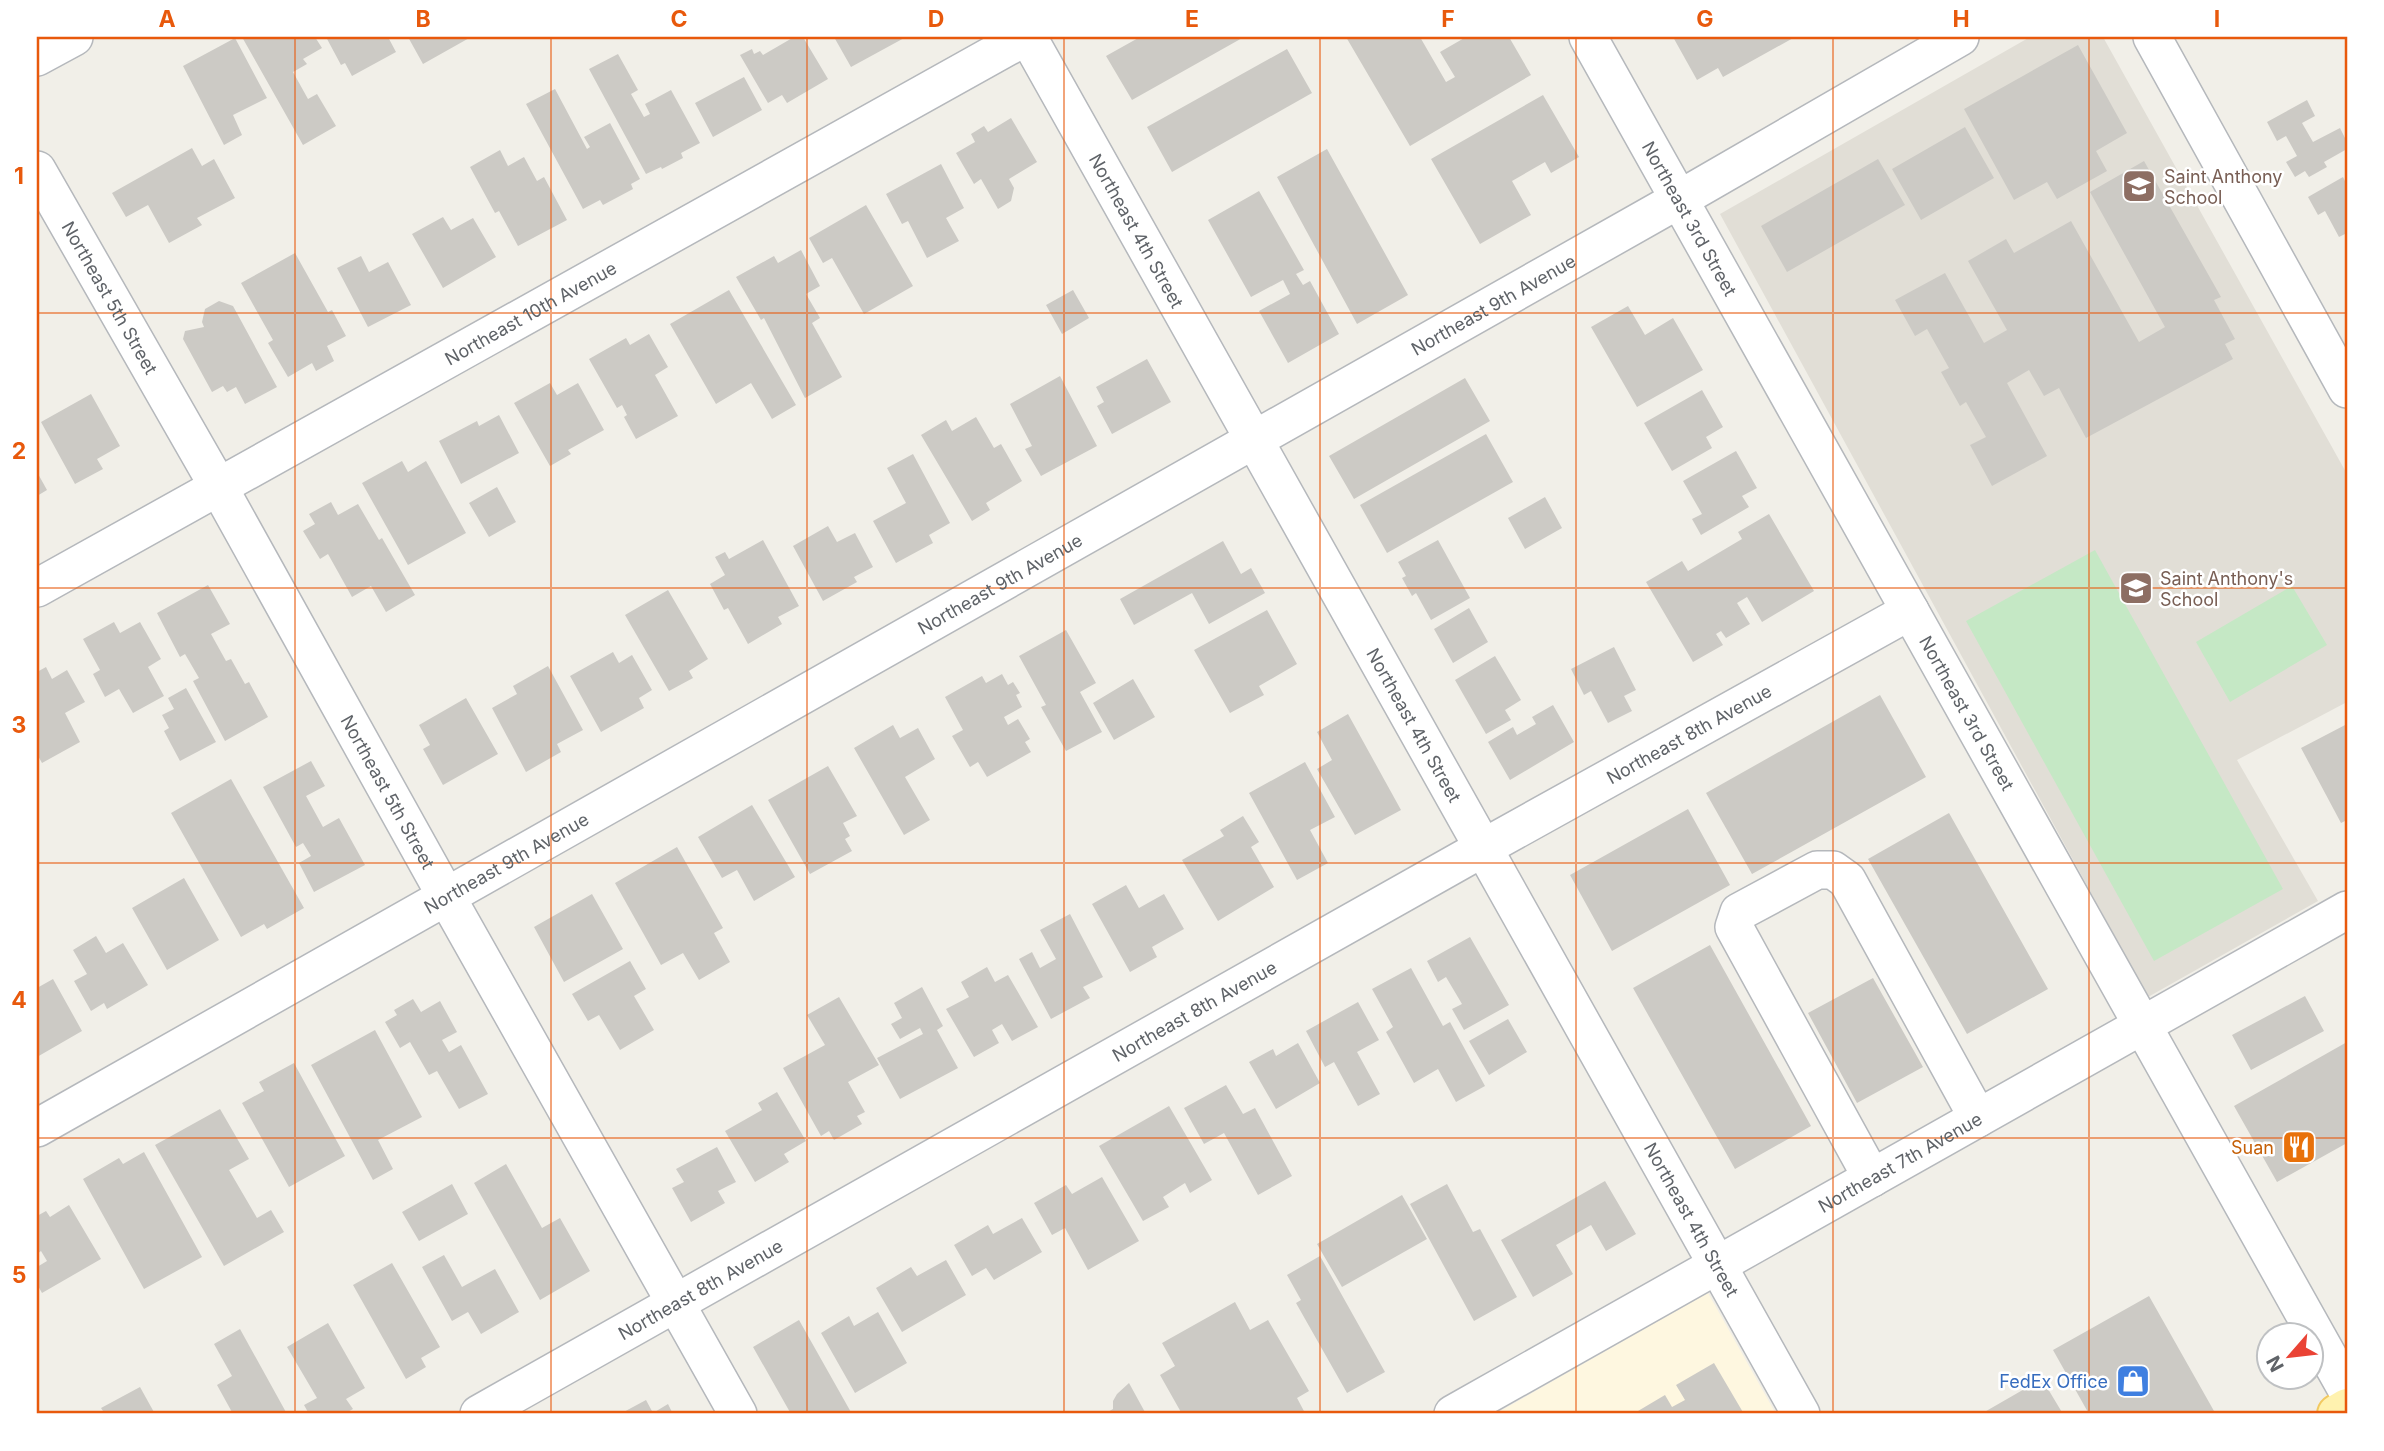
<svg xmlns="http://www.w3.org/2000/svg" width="2384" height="1451" viewBox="0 0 2384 1451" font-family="Inter,sans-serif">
<rect width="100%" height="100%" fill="#f1efe8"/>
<path fill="#fef7e0" d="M1708,1293l68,121h-281z"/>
<path fill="#e1ded6" d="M2030,37h73l244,437v228l-110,58 81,141 -170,96 -428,-783z"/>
<path fill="#c5e8c5" d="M2095,550l188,339 -129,72 -188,-340z
M2292,586l35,59 -97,57 -34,-60z"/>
<path fill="#cccac5" d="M242,37h73l7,11 -19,11 4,5 -14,8 15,27 9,-5 19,32 -33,19z
M326,37h62l8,15 -44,24 -7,-13 -4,2z
M408,37h63l-48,27z
M794,37h9l25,42 -41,24 -5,-8 -14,8 -28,-48 12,-6 2,5 6,-3 3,4z
M834,37h72l-55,30z
M1140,37h104l-112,63 -26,-44z
M1346,37h74l26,45 9,-5 -15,-25 26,-15h43l22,38 -121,71z
M1673,37h122l-72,40 -5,-9 -21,12z
M235,38l32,60 -34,17 9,20 -18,10 -41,-79z
M2078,45l49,88 -31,18 11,20 -50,28 -10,-17 -33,18 -50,-91z
M1287,49l25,44 -140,79 -25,-45z
M618,54l20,36 -7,4 13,23 6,-3 -5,-10 26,-14 29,53 -19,10 2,5 -21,11 -1,-2 -15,7 -57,-105z
M744,77l18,33 -49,27 -18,-34z
M555,89l32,60 3,-2 -6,-10 26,-14 30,56 -9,5 2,5 -30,16 -3,-5 -17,9 -57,-105z
M1543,95l36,62 -28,16 -6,-11 -33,19 19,34 -51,29 -49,-85z
M2307,100l8,16 -13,7 11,19 27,-14 7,14v7l-23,13 3,5 -18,10 -4,-6 -10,6 -9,-15 11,-6 -11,-20 -9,5 -10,-19z
M1011,118l26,44 -28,17 5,9 -3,13 -13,8 -17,-30 -7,5 -18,-31 19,-11 -4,-8 13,-8 4,6z
M1965,127l29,51 -73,42 -29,-51z
M192,148l10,18 12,-7 21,39 -38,20 5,7 -33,18 -21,-38 -22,12 -14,-24z
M1327,149l81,146 -51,29 -80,-147z
M500,150l8,16 16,-9 13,24 7,-4 23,43 -49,26 -19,-35 -4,2 -25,-46z
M1878,159l27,46 -118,67 -26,-46z
M2144,161l77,136 -7,3 21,39 -10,5 8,15 -147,79 -27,-50 -15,8 -15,-26 -22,13 40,73 -55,30 -22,-41 16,-8 -20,-35 -6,4 -19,-34 8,-4 -22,-39 -12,7 -20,-36 50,-27 39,70 23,-13 -39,-69 38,-22 8,14 57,-32 68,121 26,-15 -75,-135z
M941,164l23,44 -18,10 13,23 -32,17 -19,-37 -6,3 -16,-30z
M2343,177l4,8v15l-2,1 2,5v27l-8,4 -14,-26 -7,4 -10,-18z
M1259,191l45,79 -8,4 7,11 7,-4 29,53 -51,29 -29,-52 31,-17 -7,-14 -32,17 -43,-77z
M866,205l47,81 -49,28 -32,-56 -9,5 -14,-25z
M443,217l8,13 22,-12 23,39 -53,31 -31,-54z
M801,250l19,36 -14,8 14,24 -8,5 30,54 -37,21 -41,-80 -3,2 -25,-43 38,-21 4,7z
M295,253l33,59 4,-2 14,26 -19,10 7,15 -18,10 -4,-8 -24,14 -20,-34 5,-3 -32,-57z
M361,256l8,16 19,-10 23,43 -43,22 -31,-59z
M729,290l67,115 -24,14 -21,-36 -35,21 -46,-80z
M1073,290l16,28 -27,16 -16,-29z
M219,301l14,5 44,81 -32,17 -9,-17 -9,5 -4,-6 -11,6 -29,-53 2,-8 19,-4 -2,-5 3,-13z
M1628,306l17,29 28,-17 30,52 -66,37 -46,-80z
M649,334l19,33 -13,8 23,41 -42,23 -12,-22 3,-2 -5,-10 -5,3 -28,-49 37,-21 4,7z
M1147,359l24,43 -59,32 -15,-28 7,-4 -8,-15z
M1060,376l37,70 -56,30 -16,-27 7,-3 -22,-42z
M1465,378l25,43 -136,78 -25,-43z
M550,383l7,12 21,-12 26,47 -36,20 3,4 -21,12 -36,-63z
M1702,390l21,37 -17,10 6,11 -40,23 -28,-48z
M91,394l29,52 -23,13 6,10 -28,15 -34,-62z
M499,415l20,38 -58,31 -22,-43 38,-20 2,5z
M976,417l18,31 7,-4 21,37 -36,22 4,7 -18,11 -51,-86 25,-15 6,11z
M1486,434l27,48 -126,71 -27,-48z
M1736,451l21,37 -15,8 7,11 -48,28 -9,-16 10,-5 -19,-33z
M913,454l37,69 -21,12 4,8 -37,20 -23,-42 33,-18 -19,-35z
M402,461l6,11 18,-11 40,72 -58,32 -46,-82z
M37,472l10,18 -10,6z
M497,487l19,35 -27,15 -20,-34z
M1545,497l17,31 -37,21 -17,-31z
M331,502l7,13 20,-11 21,36 3,-2 33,57 -29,17 -15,-26 -19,11 -24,-43 -8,5 -17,-28 12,-7 -6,-10z
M1769,514l45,77 -52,31 -15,-25 -10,6 13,21 -24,14 -5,-7 -5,3 7,11 -30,17 -47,-80 36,-21 6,10 54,-32 -4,-7z
M828,526l9,16 18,-9 18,34 -19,10 3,5 -34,19 -30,-55z
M763,540l36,66 -21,11 4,7 -34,20 -20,-36 -4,2 -14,-26 15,-9 -10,-18 10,-5 4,7z
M1438,540l32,58 -39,22 -15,-27 -4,3 -10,-18 4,-2 -8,-14z
M1223,541l18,33 10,-6 14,25 -56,31 -17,-31 -58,32 -14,-26z
M208,585l22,39 -19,10 15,27 5,-2 14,25 4,-2 19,35 -43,24 -32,-60 6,-3 -14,-24 -5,3 -23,-44z
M668,590l40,69 -19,12 4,7 -24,13 -44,-76z
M1469,608l19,34 -35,21 -19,-34z
M1267,610l30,54 -38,22 5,9 -34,18 -36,-63z
M114,622l6,11 20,-11 21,37 -13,8 16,29 -31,17 -14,-24 -14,8 -12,-23 7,-4 -17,-31z
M1066,630l30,53 -16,9 22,40 -36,19 -25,-44 5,-2 -27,-49z
M1614,647l22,43 -12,6 8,15 -24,12 -17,-32 -7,4 -13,-26z
M613,652l6,11 13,-8 20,35 -13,8 5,10 -43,24 -31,-56z
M1495,656l26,44 -16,10 6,10 -25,14 -31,-54z
M548,666l35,64 -26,14 4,8 -35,20 -34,-64 25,-14 -4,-8z
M46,667l6,12 15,-9 18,32 -20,11 15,29 -38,21 -5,-9v-82z
M1002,674l6,11 5,-3 7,11 -4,2 6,12 -18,10 4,8 10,-6 12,20 -5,3 6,10 -44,25 -9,-15 -8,5 -18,-31 11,-6 -18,-33 37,-21 4,7z
M1133,679l22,38 -41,23 -21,-37z
M186,688l30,54 -36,19 -16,-30 5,-3 -7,-13 12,-6 -6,-11z
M1880,695l46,82 -174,97 -46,-81z
M466,698l32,56 -55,31 -20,-36 7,-4 -11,-20z
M1553,705l21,37 -64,38 -22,-38 25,-15 4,8 19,-11 -4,-7z
M1348,714l53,96 -46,25 -38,-66 15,-9 -15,-28z
M2347,724v96l-6,3 -40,-75z
M893,725l7,13 18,-10 17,31 -30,18 25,43 -26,15 -50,-87z
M311,761l14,25 -19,10 17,31 16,-9 26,47 -51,27 -15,-29 12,-7 -8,-13 -7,4 -33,-60z
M1305,762l30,55 -25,13 18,33 -31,17 -48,-87z
M828,766l29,50 -14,7 7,13 -5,3 7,12 -42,23 -42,-74z
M231,779l73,129 -37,21 -3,-5 -23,13 -70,-124z
M752,805l43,72 -41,24 -17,-31 -15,8 -24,-41z
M1688,809l42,76 -118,66 -42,-76z
M1949,813l99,176 -81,45 -99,-175z
M1243,816l16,26 -8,5 23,40 -56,34 -36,-61 42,-24 -4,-6z
M677,847l46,81 -9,5 16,29 -31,18 -16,-27 -22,12 -46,-82z
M184,878l35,62 -52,30 -35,-62z
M1126,885l13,23 25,-14 20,35 -32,18 5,10 -27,15 -38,-68z
M592,894l31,55 -59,33 -30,-55z
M1070,914l33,63 -20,10 7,11 -39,21 -32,-60 13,-7 8,16 16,-9 -16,-29z
M96,936l10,17 17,-10 25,42 -41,24 -3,-6 -13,8 -17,-30 13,-7 -14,-24z
M1470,937l39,68 -45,25 -12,-21 10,-5 -16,-27 -8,5 -11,-21z
M1710,945l101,181 -76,43 -102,-181z
M630,961l16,28 -12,7 20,34 -34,20 -21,-35 -11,6 -16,-27z
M987,967l8,15 13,-7 30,52 -26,14 -10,-17 -10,6 7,13 -25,14 -28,-48 23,-12 -8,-15z
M1411,968l32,58 7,-4 35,64 -29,16 -18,-33 -24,14 -28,-51 7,-5 -21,-38z
M1873,978l50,89 -66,36 -49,-90z
M53,979l29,52 -45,26v-69z
M922,987l21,39 -6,4 21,38 -58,31 -23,-41 46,-24 -3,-6 -20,11 -9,-15 11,-6 -8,-15z
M2305,996l19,35 -73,39 -19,-35z
M839,997l40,68 -31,17 17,30 -8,4 5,8 -28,16 -5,-9 -8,5 -38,-68 42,-23 -18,-30z
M413,999l8,13 19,-11 17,31 -15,8 7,12 12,-7 27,49 -29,15 -22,-38 -8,4 -19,-33 -10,6 -15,-26 12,-7 -3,-5z
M1358,1002l21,38 -22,12 23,42 -22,12 -24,-44 -9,5 -19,-36z
M1508,1019l19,33 -38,23 -20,-34z
M375,1030l47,87 -44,23 15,29 -20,11 -62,-115z
M2347,1042v101l-70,39 -43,-76z
M1298,1043l22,40 -44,26 -27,-47 24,-13 3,7z
M294,1063l51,93 -56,31 -47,-84 22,-12 -5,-9z
M1226,1085l17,29 12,-6 37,68 -34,19 -34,-62 -20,11 -20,-36z
M777,1092l29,49 -22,13 5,8 -34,20 -30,-51 37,-21 -4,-7z
M1169,1106l43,74 -22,13 -5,-10 -22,14 6,10 -26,14 -44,-75z
M220,1109l29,50 -20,11 28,48 14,-8 13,22 -60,34 -69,-121z
M717,1147l19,35 -18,9 7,12 -34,19 -19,-34 12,-6 -8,-13z
M144,1152l58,105 -58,32 -61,-110 36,-21 4,6z
M506,1164l36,64 18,-10 30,53 -50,29 -66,-117z
M1102,1177l37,64 -51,29 -23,-42 -13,7 -18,-32 32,-18 6,9z
M1605,1181l31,53 -30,17 -15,-26 -35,20 17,29 -40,23 -32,-57z
M452,1184l16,30 -49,27 -17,-29z
M1447,1184l26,48 7,-3 37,68 -43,24 -64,-117z
M1402,1195l25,44 -85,48 -25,-43z
M69,1205l32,54 -59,34 -5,-9v-17l10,-6 -6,-10 -4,3v-38l9,-5 4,6z
M1022,1218l20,34 -48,28 -8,-12 -14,8 -18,-31 34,-20 5,9z
M444,1255l18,32 33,-18 24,43 -38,22 -13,-22 -16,9 -30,-54z
M1320,1256l65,116 -38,21 -51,-90 5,-3 -14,-25z
M946,1260l20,35 -64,37 -26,-44 35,-21 6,9z
M392,1263l48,84 -19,11 5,9 -20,12 -53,-94z
M2149,1296l65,115 -5,3h-120l-36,-64z
M1235,1302l15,28 18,-10 41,71 -12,7 8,15 -123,1 -22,-39 15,-9 -13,-23z
M878,1312l29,51 -52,30 -34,-60 28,-17 5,10z
M799,1320l53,94h-61l-38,-67z
M328,1323l37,65 -19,11 7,10 -9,5h-35l-5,-9 13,-7 -30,-51z
M240,1329l47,85h-54l-16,-29 15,-9 -18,-32z
M1714,1363l30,51h-105l-1,-3 27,-16 7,12 13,-7 -9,-15z
M2042,1379l21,35h-82z
M1129,1383l17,31h-42l9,-5v-8l4,-7z
M140,1387l15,27h-50l-4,-6z
M646,1400l7,13 15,-9 5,10h-53z"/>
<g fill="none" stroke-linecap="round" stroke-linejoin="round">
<g stroke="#b5b8bc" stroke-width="40">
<g id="minor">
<path id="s1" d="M1028,37l773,1377"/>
<path id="s2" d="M1588,37l759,1353"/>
<path d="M2152,37l195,352"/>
<path d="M37,57l37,-20"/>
<path id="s3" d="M37,170l181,316 228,410 292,518"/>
<path id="s4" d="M37,588l988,-551"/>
<path id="s5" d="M37,1128l1641,-928 282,-163"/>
<path d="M1872,1178l-138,-251 5,-15 78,-42h16l14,10 131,238"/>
<path id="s6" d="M479,1414l1004,-566 427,-237"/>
<path id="s7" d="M1453,1414l894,-504"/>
</g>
</g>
<g stroke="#f2c960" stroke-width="42">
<path id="major" d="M2337,1414l10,-6"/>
</g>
<use href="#minor" stroke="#fff" stroke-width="37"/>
<use href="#major" stroke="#fff2af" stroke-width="38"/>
</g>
<path fill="none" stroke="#e8590c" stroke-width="2" stroke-opacity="0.55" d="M295,37v1377M551,37v1377M807,37v1377M1064,37v1377M1320,37v1377M1576,37v1377M1833,37v1377M2089,37v1377M37,313h2310M37,588h2310M37,863h2310M37,1138h2310"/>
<defs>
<g id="school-square" transform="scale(1.75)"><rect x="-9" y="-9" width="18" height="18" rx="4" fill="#8d6e63" stroke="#fff"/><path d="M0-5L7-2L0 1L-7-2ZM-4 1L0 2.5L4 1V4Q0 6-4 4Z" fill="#fff"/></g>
<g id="restaurant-square" transform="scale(1.75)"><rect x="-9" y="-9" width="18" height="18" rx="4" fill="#e8710a" stroke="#fff"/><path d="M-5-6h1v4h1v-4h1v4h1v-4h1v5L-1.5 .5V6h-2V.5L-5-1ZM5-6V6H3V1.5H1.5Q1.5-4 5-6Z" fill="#fff"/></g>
<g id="shop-square" transform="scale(1.75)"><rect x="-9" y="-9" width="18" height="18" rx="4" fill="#3f7fe0" stroke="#fff"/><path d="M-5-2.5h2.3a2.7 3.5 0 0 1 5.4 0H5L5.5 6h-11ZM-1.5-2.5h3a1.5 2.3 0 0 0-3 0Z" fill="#fff"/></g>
</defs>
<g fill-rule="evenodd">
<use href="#school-square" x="2139" y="186"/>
<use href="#school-square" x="2136" y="588"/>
<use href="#restaurant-square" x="2299" y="1147"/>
<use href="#shop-square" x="2133" y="1381"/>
</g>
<g text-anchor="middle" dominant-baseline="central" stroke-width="5" stroke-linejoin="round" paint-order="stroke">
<g font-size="18" fill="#785e54" stroke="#fff" text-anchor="start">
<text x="2164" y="176">Saint Anthony<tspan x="2164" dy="21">School</tspan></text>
<text x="2160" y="578">Saint Anthony's<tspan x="2160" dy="21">School</tspan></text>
</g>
<g font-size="18" fill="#5f6368" stroke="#fff">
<text stroke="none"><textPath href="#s2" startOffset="208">Northeast 3rd Street</textPath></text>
<text stroke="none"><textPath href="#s1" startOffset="222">Northeast 4th Street</textPath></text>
<text stroke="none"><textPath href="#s3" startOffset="147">Northeast 5th Street</textPath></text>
<text stroke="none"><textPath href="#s5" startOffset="1673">Northeast 9th Avenue</textPath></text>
<text stroke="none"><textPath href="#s4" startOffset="565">Northeast 10th Avenue</textPath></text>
<text stroke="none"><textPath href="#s5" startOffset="1106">Northeast 9th Avenue</textPath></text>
<text stroke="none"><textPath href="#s2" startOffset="775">Northeast 3rd Street</textPath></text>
<text stroke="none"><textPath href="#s1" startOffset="789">Northeast 4th Street</textPath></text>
<text stroke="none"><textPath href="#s6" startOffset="1388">Northeast 8th Avenue</textPath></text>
<text stroke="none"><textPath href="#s3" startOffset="714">Northeast 5th Street</textPath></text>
<text stroke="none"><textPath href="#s5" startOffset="539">Northeast 9th Avenue</textPath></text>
<text stroke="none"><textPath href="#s6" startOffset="821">Northeast 8th Avenue</textPath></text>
<text stroke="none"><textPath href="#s7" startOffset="513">Northeast 7th Avenue</textPath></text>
<text stroke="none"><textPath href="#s1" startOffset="1356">Northeast 4th Street</textPath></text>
<text stroke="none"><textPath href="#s6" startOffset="254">Northeast 8th Avenue</textPath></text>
</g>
<g font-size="18" fill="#c56008" stroke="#fff" text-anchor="end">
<text x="2274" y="1147">Suan</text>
</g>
<g font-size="18" fill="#366cbe" stroke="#fff" text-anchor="end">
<text x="2108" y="1381">FedEx Office</text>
</g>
</g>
<rect width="2384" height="1451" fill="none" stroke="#ffffff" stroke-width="77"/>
<g transform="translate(2290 1356) rotate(242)"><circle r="33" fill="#ffffff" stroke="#bfc1c3" stroke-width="2"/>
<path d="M0-5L12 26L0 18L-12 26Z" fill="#ea4335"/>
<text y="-10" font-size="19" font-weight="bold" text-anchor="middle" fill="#5f6368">N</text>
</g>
<rect x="38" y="38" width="2308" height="1374" fill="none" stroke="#e8590c" stroke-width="2.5"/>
<g font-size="23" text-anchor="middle" font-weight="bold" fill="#e8590c">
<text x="167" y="27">A</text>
<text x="423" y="27">B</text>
<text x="679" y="27">C</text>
<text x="936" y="27">D</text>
<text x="1192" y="27">E</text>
<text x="1448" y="27">F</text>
<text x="1705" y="27">G</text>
<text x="1961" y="27">H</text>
<text x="2217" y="27">I</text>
<text x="19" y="184">1</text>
<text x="19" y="459">2</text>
<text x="19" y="733">3</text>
<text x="19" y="1008">4</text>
<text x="19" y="1283">5</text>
</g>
</svg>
